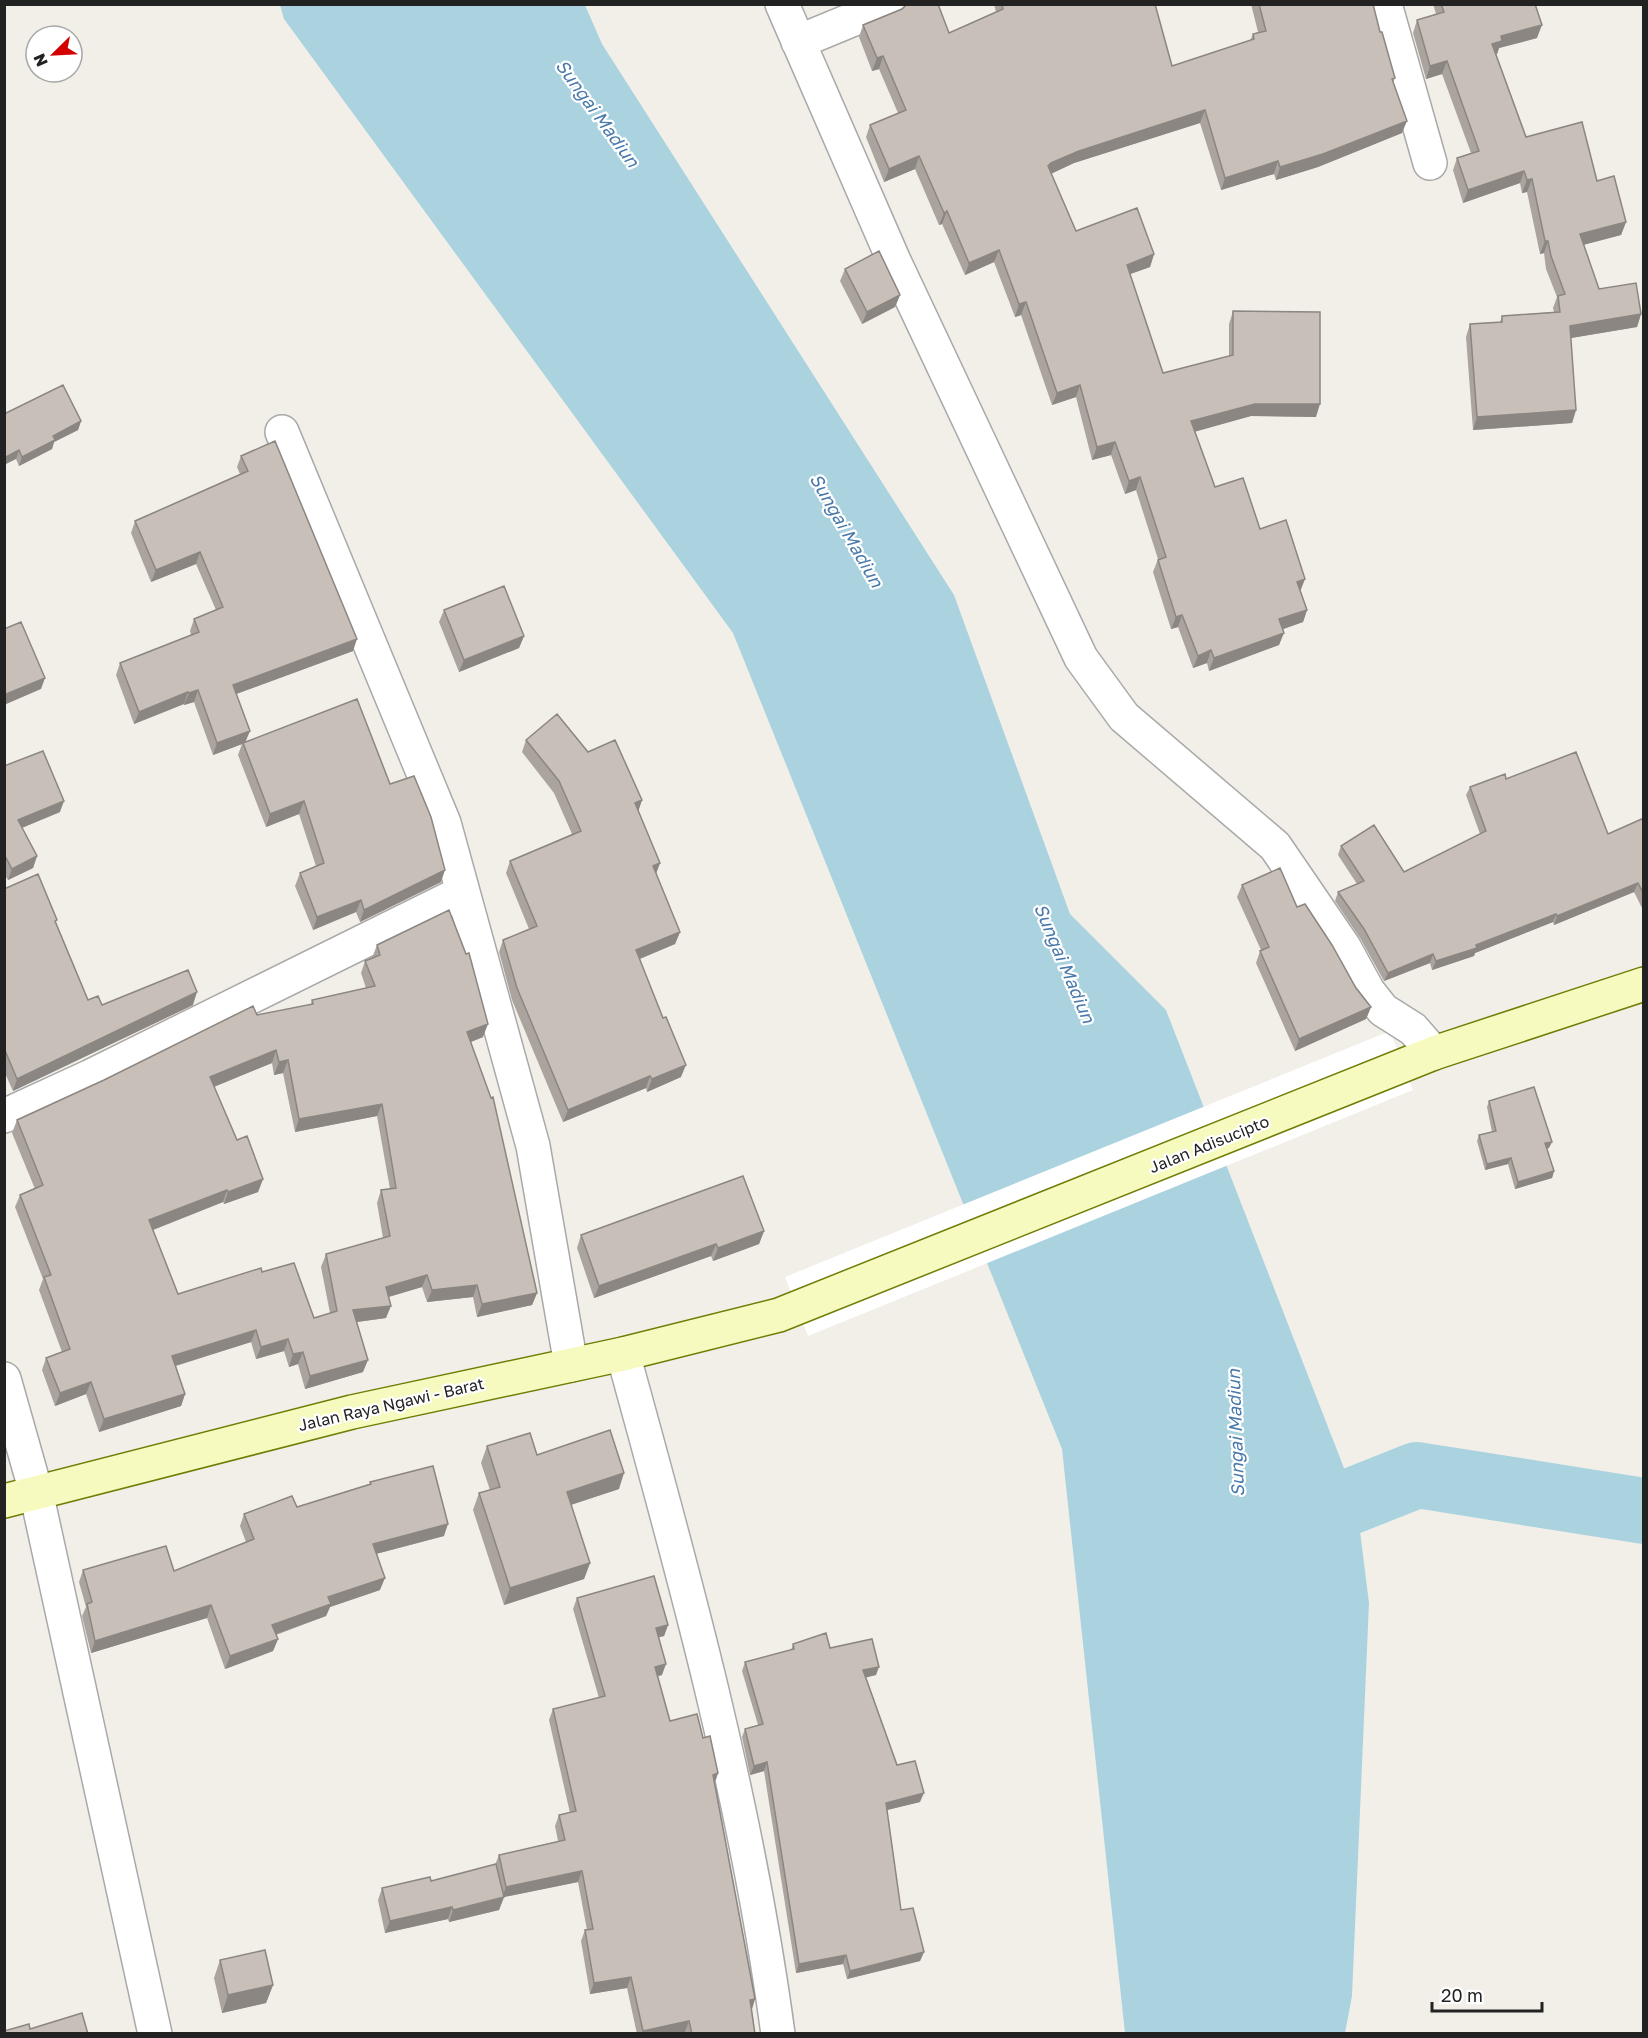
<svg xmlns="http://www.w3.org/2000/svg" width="1648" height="2038" viewBox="0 0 1648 2038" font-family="'Golos Text',sans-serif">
<rect width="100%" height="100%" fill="#f2efe9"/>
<path fill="#aad3df" d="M280,5h305l17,39 352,551 116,319 96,96 190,489 13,104 -17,393 -7,37h-220l-63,-584 -329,-816 -449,-614z"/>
<path fill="#fff" d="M1390,1031l23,59 -605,246 -23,-59z"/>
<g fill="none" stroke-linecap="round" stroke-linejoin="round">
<path stroke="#aad3df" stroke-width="66" d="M1271,1533l146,-58 227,36"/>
<g stroke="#a9a9a9" stroke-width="36">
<path id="street" d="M782,4l112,257 187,397 43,59 151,129 69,101 24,44 15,19 30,19 21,24
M1385,4l45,159
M798,42l92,-38
M282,432l162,391 89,323 38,219
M4,1116l87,-40 372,-184
M623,1354c62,224 124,449 155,680
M4,1379l32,113 119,542"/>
</g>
<g stroke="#707d05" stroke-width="36">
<path id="secondary" d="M4,1501l348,-89 271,-58 156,-39 655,-262 210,-69"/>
</g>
<use href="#street" stroke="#fff" stroke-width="33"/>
<use href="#secondary" stroke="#f7fabf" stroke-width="33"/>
</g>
<path fill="#aba49e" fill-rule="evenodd" d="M994,4h161l17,62 78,-25 3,-7 5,-2 -7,-28h122l7,28 15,46 -2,5 9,50 -84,34 -42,13 -2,-6 -53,16 -21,-67 -126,40 -23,11 25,57 78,23 -4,13 -20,7 33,99 66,-17v-32l4,-13 83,106 -65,-1 -56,15 20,56 45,42 41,62 6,19 -4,12 -20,7 -4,16 -70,26 -2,-8 -14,5 -15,-41 -7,2 -18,-57 5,-13 -22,-69 -11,4 -14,-39 -19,5 -16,-63 -24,8 -31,-90 -6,2 -21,-55 -29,13 -23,-51 -3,1 -24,-56 -31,13 -18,-45 4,-12 28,-12 -19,-44 -7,2 -13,-34 4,-12 39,-16 47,24 47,-21z
M1433,4h102l2,34 -38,10 -2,6h-1l30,83 71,44 29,41 -5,13 -38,10 16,44 42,25 -4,13 -66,11 5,72 -4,13 -99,7 -7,-93 4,-13 30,-2 2,-6 52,-4 -1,-4 4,-11 -11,-28 -2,-16 -4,1 -13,-62 -5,1 -2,-10 -57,20 -10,-33 4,-12 14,-5 -29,-79 -16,5 -13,-46 4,-13 19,-6z
M845,269l55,26 -5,12 -33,17 -22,-43z
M4,414l77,7 -3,9 -24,12 -2,7 -33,17 -3,-7z
M241,456l112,195 -117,43 10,47 144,43 51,98 -81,40 -4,-10 -43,18 -18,-44 5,-13 16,-7 -17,-52 -33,13 -28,-72 4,-11 -29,11 -19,-53 -10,3v-1l-50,20 -18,-49 4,-12 71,-28 -1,-4 4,-12 22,-9 -20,-46 -45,18 -20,-49 4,-12 105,-47 -3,-7z
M444,610l80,26 -5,12 -60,24 -20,-50z
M526,740l62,12 54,48 -4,11 22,52 -4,11 24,58 -5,12 -35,15 41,118 -34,15 -1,-4 -83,34 -51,-122 -13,-48 4,-12 26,-11 -23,-56 4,-12 62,-27 -18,-41 -32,-41z
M4,766l56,46 -38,16 15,28 -4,12 -25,12 -4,-6z
M1506,779l102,55 36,-16v89l-2,1 -8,-16 -80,33 -1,-3 -78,31 -1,3 -42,14 -2,-7 -46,18 -24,-43 -25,-37 3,-9 19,-8 -19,-29 3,-9 63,26 76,-38 -14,-39 4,-8z
M1242,885l55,22 74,100 -5,12 -71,32 -39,-88 4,-12 1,-1 -24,-53z
M4,889l52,34 32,77 14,5h91l-180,86 -9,-20z
M377,945l106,92 -12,5 66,251 -5,12 -55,12 -4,-20 -46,5 -5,-15 -33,10 -3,21 -29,4 6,50 -58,17 -7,-25 -9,3 -5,-16 -28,8 -5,-17 -75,24 9,28 -4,12 -82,26 -13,-38 -31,12 -13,-36 4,-12 16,-6 -23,-62 4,-11 -28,-72 5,-12 15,-6 -23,-56 5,-13 240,-105 54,-11 1,-4 54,-12 -5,-15 4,-12 7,-3zM272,1063l2,12 9,-2 12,59 82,-16 13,73 -9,1 -4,13 6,35 -57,16 -5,13 9,46 -16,5 -52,-46 -84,22 -25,-64 70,-28 1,2 34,-12 5,-13 -26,-39 -23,-53z
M1489,1101l60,47h-2l7,23 -2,7 -37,11 -7,-25 -23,6 -8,-29 2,-6 13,-3 -5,-25z
M764,1231l-5,13 -46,17 -2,-5 -117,42 -17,-50 4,-13z
M487,1446l50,9 82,34 -48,16 19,58 -6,16 -80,26 -31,-95 6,-17 11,-3 -9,-27z
M370,1482l74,54 -68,18 4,36 -50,17 -4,9 -50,19 2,4 -5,12 -48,18 -18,-51 -116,35 -9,-37 4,-9 -7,-25 4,-12 91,1 72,-29 -6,-16 4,-12 53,-7 72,-23z
M577,1598l91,27 -4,11 -5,1 3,38 -4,1 12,45 33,17 15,35 -3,10 40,216 -3,11 3,24h-69l-1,-2 -8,2h-40l-10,-46 -37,6 -9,-53 4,-11h2l-9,-48 -74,15 -5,13 -50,12 -1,-3 -63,14 -7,-33 4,-12 49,-7 64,-16 4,-10 59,-14 -3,-15 4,-11 11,-2 -21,-93 4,-11 46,-11 -26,-89z
M793,1644l37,4 46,27 -10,2 31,88 23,37 -33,8 14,100 23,42 -4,9 -73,18 -4,-15 -47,9 -32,-202 -14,4 -8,-38 3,-8 13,-4 -16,-54 3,-9 46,-12z
M220,1960l53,25 -7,18 -44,10 -8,-35z"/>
<path fill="#8b8681" d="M1542,25l-5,13 -38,10 -2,6 -10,2 5,-12 9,-8z
M883,56l-4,13 -7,2 5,-13z
M1447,61l-5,13 -16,5 4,-13z
M1205,110l-5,13 -126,40 -28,13 2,-10 3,-3 28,-12z
M1407,121l-5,12 -84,34 -42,13 4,-13z
M919,156l-4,13 -31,13 5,-13z
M1278,161l-4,13 -53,16 4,-12z
M1524,171l-4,12 -57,20 5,-13z
M1532,179l-5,13 -5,1 5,-13z
M947,211l-5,13 -3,1 5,-12z
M1626,222l-5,13 -46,12 5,-13z
M1545,241h3l-4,12 -4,1z
M999,250l-5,12 -29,13 4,-12z
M1154,254l-4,13 -28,10 5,-12z
M900,295l-5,12 -33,17 5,-12z
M1026,302l-5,13 -6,2 4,-13z
M1641,314l-4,13 -72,12 5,-13z
M1080,385l-4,12 -24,8 5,-12z
M1255,404h65l-4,13 -65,-1 -64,18 4,-13z
M1576,410l-4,13 -99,7 4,-13z
M81,421l-3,9 -24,12 -2,7 -33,17 3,-9 31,-21z
M1115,442l-4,13 -19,5 5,-13z
M19,450l-3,9 -12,6v-7z
M1140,477l-4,13 -11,4 4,-13z
M200,552l-4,12 -45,18 5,-12z
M1305,579l-5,13 -3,-10z
M1307,610l-4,12 -28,10 4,-13z
M1182,615l-4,12 -7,2 5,-12z
M1284,633l-5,12 -70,26 5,-13z
M524,636l-5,12 -60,24 5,-12z
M357,639l-4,12 -125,46 5,-12z
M1211,650l-4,13 -14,5 5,-12z
M45,678l-4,11 -37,16v-10z
M198,690l-4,12 -10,3 5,-12z
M188,692l-4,12 -50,20 5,-12z
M250,731l-5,12 -32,12 4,-12z
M642,800l-4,12 -3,-9z
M64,801l-4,11 -46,19 4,-11z
M304,801l-5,13 -33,13 4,-13z
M37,856l-4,12 -25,12 4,-11z
M660,863l-5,13 -2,-10z
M445,870l-4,12 -81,40 4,-12z
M1638,883l-4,9 -80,33 3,-9z
M361,900l-5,12 -43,18 4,-13z
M1556,914l-3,8 -78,31 -1,3 -42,14 4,-9z
M680,932l-5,12 -43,18 4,-12z
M1433,954l-3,9 -46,18 4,-8z
M197,992l-4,13 -180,86 4,-12z
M1371,1007l-5,12 -71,32 4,-12z
M488,1024l-5,13 -20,8 4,-13z
M276,1050l-4,13 -66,27 4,-13z
M288,1060l-5,13 -9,2 5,-13z
M686,1065l-5,12 -34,15 5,-13z
M650,1076l-4,12 -83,34 5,-12z
M382,1104l-5,12 -82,16 4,-13z
M1552,1142l-3,6 -6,2 2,-7z
M1511,1158l-3,6 -23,6 2,-6z
M1554,1171l-2,7 -37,11 3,-7z
M263,1179l-5,13 -34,12 4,-12z
M227,1190l-4,12 -78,31 4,-13z
M764,1231l-5,13 -46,17 5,-13z
M716,1244l-5,12 -117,42 5,-12z
M427,1275l-5,12 -41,12 5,-12z
M477,1285l-4,12 -46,5 5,-12z
M537,1293l-5,12 -55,12 5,-13z
M391,1306l-5,12 -37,5 4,-13z
M256,1330l-5,12 -83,26 4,-12z
M288,1339l-4,12 -28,8 5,-12z
M303,1352l-5,12 -9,3 4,-13z
M368,1360l-5,12 -58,17 5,-13z
M91,1382l-5,12 -31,12 5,-13z
M185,1394l-4,12 -82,26 5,-13z
M624,1473l-5,16 -58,19 6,-16z
M448,1524l-4,12 -76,20 5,-12z
M590,1563l-6,16 -80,26 6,-17z
M385,1578l-5,12 -50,17 -4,9 -58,21 4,-12 56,-28z
M211,1605l-4,13 -116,35 4,-12z
M668,1625l-4,11 -12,3 4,-11z
M278,1639l-5,12 -48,18 5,-13z
M666,1664l-4,11 -11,3 4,-11z
M879,1667l-3,8 -16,4 3,-9z
M767,1762l-3,9 -14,4 4,-9z
M718,1773l-4,11 -1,-9z
M924,1793l-4,9 -37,9 3,-8z
M582,1871l-4,11 -74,15 -5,13 -50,12 4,-12 49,-12 4,-11z
M452,1907l-4,12 -63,14 5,-12z
M924,1952l-4,9 -73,18 3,-8z
M846,1955l-3,9 -47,9 3,-9z
M631,1977l-4,11 -37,6 4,-11z
M273,1985l-7,18 -44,10 6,-18z
M755,1999l-4,12 -1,-11z
M689,2021l-4,11 -8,2h-35l1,-3z"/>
<path fill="#c7bfb8" stroke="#8b8681" stroke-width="1.5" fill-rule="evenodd" d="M907,4h31l11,29 54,-24 -1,-5h153l17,62 82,-27 -1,-5 13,-3 -7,-27h114l7,28h2l13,46 -3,1 15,42 -84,33 -43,13 -2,-6 -53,17 -20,-68 -126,41 -28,12 -3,3 28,65 61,-23 17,46 -27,11 36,108 70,-18v-44l87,1v92h-65l-64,17 24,66 28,-9 17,51 26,-9 19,59 -8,3 10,28 -28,9 5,14 -70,25 -3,-8 -13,6 -16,-41 -6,2 -18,-57 8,-3 -26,-80 -11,4 -14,-39 -18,5 -17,-62 -23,8 -31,-91 -7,2 -20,-54 -30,13 -22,-52 -3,2 -25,-57 -30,13 -19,-44 36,-15 -23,-54 -6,2 -14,-33 39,-16z
M1441,4h94l7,21 -41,11 1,5 -10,3 34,93 56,-15 15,59 17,-5 12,46 -46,12 19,55 37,-6 5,31 -71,12 6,84 -99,7 -7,-93 32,-2v-6l58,-4 -2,-16 7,-2 -14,-38 -3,-15h-3l-13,-62 -5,1 -3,-9 -56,19 -11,-32 22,-7 -32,-90 -17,5 -13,-46 27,-8z
M879,251l21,44 -33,17 -22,-43z
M63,385l18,36 -28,15 2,4 -33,17 -3,-7 -15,8v-44z
M275,441l82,198 -124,46 17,46 -33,12 -19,-53 -9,3 -1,-1 -49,20 -19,-49 79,-31 -5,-13 29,-12 -23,-55 -44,18 -21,-49 113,-50 -7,-15z
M504,586l20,50 -60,24 -20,-50z
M21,622l24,56 -41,17v-66z
M357,699l33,85 24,-8 17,41 14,53 -81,40 -3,-10 -44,17 -17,-44 24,-10 -20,-62 -34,13 -27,-71z
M557,714l31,38 27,-12 27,60 -7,3 25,60 -7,3 27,66 -44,18 27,68 3,-1 20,48 -34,14 -2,-3 -82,34 -51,-122 -14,-48 34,-14 -27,-65 71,-30 -22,-50 -33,-41z
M43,751l21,50 -46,19 19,36 -25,13 -8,-15v-88z
M1576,752l32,82 36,-16v77l-6,-12 -81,33 -1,-2 -80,31 1,3 -41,13 -3,-7 -45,19 -24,-44 -26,-37 26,-11 -23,-35 33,-21 30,47 82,-41 -16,-44 35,-13 1,5z
M1280,868l17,39 8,-3 27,41 24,43 15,19 -72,32 -39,-88 9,-4 -27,-62z
M38,874l19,46 -2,1 33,79 10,-4 4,9 86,-35 9,22 -180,87 -13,-31v-159z
M449,910l17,44 3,-1 19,71 -21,8 24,66 2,-1 44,196 -55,11 -5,-19 -45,5 -5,-15 -41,12 5,19 -38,4 15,50 -58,16 -7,-24 -10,2 -5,-15 -27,8 -5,-17 -84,26 13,38 -81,25 -13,-37 -31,11 -14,-35 24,-9 -26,-72 7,-2 -31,-80 23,-10 -26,-65 87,-40 149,-74 4,9 56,-11 -1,-4 63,-14 -10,-25 15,-6 -3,-10zM276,1050l3,12 9,-2 11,59 83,-15 14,84 -15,2 9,46 -64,18 11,57 -23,7 -20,-55 -32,9 -1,-4 -83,26 -29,-74 78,-30 1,2 35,-13 -16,-43 -10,4 -27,-63z
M1534,1087l18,55 -7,1 9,28 -36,11 -7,-24 -24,6 -8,-29 17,-4 -7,-30z
M743,1176l21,55 -46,17 -2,-4 -117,42 -18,-51z
M610,1430l14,43 -57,19 23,71 -80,25 -31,-95 21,-6 -13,-41 43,-13 7,22z
M433,1466l15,58 -75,20 12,34 -57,19 3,7 -59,21 6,14 -48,17 -19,-51 -116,36 -8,-37 5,-2 -9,-32 83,-24 8,25 80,-32 -10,-25 48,-18 5,11 74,-23 -1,-2z
M654,1576l14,49 -12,3 10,36 -11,3 15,54 27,-7 6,24 7,-2 8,37 -5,2 42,224 -5,1 5,34h-63l-3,-13 -46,10 -12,-54 -37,6 -9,-53 8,-1 -11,-58 -76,16 -7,-32 66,-15 -6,-25 17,-4 -23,-102 52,-13 -28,-98z
M826,1633l4,15 42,-9 7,28 -16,3 34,95 18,-4 9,32 -38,10 15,107 12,-2 11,44 -74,19 -4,-16 -47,9 -32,-202 -13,4 -9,-37 18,-5 -18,-62 49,-13 -1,-5z
M496,1864l8,33 -51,13 -1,-3 -62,14 -8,-33 48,-11 1,4z
M265,1950l8,35 -45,10 -8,-35z
M82,2013l6,21h-84v-3l25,-7 1,5z"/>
<g text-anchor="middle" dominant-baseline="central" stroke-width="4.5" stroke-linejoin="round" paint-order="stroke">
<g font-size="16" fill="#222" stroke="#fff">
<text transform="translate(1209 1144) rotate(-22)">Jalan Adisucipto</text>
<text transform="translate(391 1404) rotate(-13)">Jalan Raya Ngawi - Barat</text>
</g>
<g font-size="18" font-style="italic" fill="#4a7aab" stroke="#fff">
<text transform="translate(598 113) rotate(54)">Sungai Madiun</text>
<text transform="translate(847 530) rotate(60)">Sungai Madiun</text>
<text transform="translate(1065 963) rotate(67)">Sungai Madiun</text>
<text transform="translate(1235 1433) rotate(-92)">Sungai Madiun</text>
</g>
</g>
<rect width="1648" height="2038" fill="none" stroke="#222222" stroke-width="12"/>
<g transform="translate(54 54) rotate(246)"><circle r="28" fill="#ffffff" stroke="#a7a7a7" stroke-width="1.5"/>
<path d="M0-4.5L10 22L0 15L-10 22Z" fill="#d40000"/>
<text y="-9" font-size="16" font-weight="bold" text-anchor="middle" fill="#222222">N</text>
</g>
<path d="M1432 2002v9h110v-9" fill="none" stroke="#222222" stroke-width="3"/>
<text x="1441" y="2002" font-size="18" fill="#222222" stroke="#ffffff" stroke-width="4.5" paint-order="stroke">20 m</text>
</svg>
